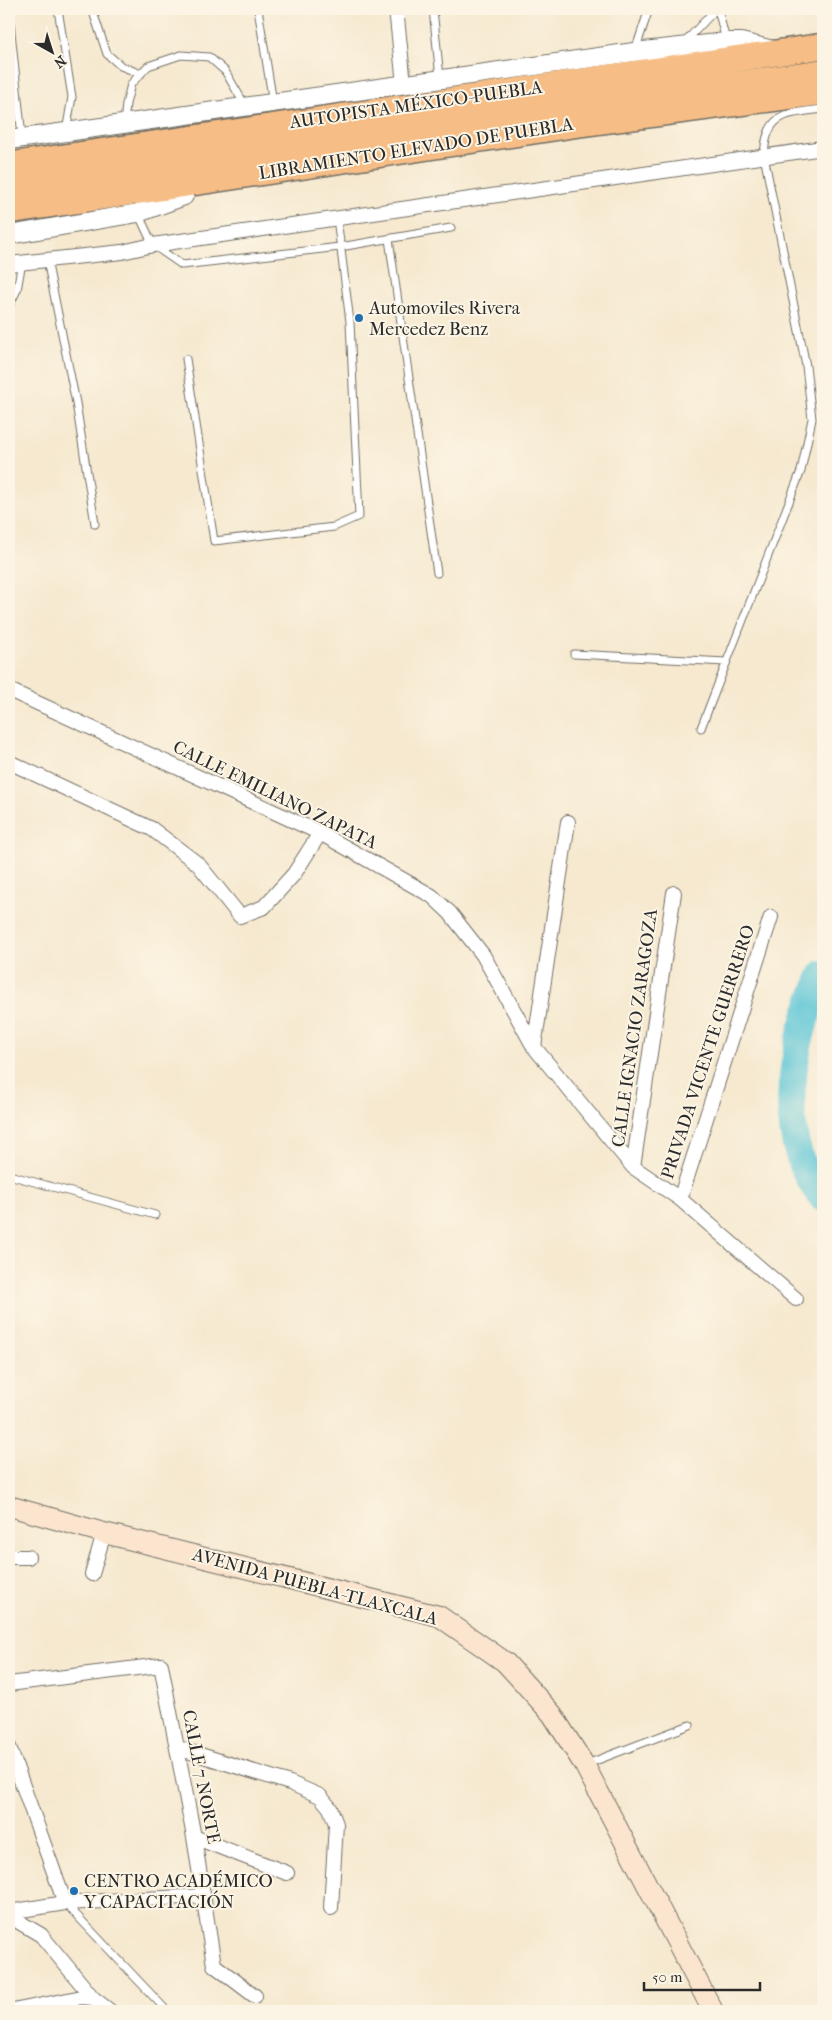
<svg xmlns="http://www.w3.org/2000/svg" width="832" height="2020" viewBox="0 0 832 2020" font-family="'IM FELL French Canon',serif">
<rect width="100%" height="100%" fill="#fcf5e5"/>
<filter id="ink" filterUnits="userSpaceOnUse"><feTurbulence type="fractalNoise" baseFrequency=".02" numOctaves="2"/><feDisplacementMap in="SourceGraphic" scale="10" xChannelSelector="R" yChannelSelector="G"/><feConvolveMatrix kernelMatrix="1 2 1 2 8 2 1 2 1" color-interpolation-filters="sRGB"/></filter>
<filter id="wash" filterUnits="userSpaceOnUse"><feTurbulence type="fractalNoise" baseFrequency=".0096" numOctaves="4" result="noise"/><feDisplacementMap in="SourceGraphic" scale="20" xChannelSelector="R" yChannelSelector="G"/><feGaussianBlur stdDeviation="1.12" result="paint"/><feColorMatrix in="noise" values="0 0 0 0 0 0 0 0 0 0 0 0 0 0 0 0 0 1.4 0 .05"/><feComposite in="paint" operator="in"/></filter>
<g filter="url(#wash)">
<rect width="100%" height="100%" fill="#f6e9d0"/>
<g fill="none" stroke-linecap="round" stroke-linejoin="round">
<path stroke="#5bc5d6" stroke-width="28" d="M823,974c-31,66 -52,164 0,224"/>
</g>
</g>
<g filter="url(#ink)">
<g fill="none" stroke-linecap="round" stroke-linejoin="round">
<g stroke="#726e65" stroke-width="9">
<path id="service" d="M58,9l14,88 -6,35
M92,9l15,45 14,12 20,8
M258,9l15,94
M433,9l7,69
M718,9l8,32
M9,13l13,124
M684,43l32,-34
M635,51l14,-42
M124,124l2,-20 5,-20 17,-18 33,-11 28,2 16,14 21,36
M138,213l15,32 29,20 158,-18 111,-19
M389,239l48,334
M47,260l29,143 19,121
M9,306l8,-16 5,-28
M186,359l28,182 120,-14 25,-11 -9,-194 -13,-104
M574,654l152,8
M701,728l100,-257 11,-52 -6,-53 -42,-210c2,-44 23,-42 59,-47
M9,1175l146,40
M587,1764l103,-39
M66,1904l101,107"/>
</g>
<g stroke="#726e65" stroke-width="16">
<path id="minor" d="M396,9l8,75
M9,264l113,-12 31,-7 670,-97
M9,690l311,143 112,63 18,17 33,42 51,92 99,120 47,32 116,100
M9,762l143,67 46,35 42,52 24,-9 30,-33 26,-41
M534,1047l34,-225
M633,1167l41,-274
M680,1199l91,-282
M9,1557h19
M92,1574l12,-41
M9,1684l152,-19 33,172 20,128 41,31
M9,1747l56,156
M178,1748l112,35 30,13 10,12 6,16 -5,84
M194,1837l93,36
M9,1912l56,-9 138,-7
M9,1916l32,19 52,63 17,13
M13,2011l69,-14 11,1"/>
</g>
<g stroke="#726e65" stroke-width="20">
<path id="tertiary" d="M9,140l625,-88 92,-10h15l32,8
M9,235l129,-22 46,-17"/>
</g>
<g stroke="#726e65" stroke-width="22">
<path id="secondary" d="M9,1506l95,27 335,83 66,46 47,52 33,52 128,245"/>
</g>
<g stroke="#726e65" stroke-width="28">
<path id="motorway" d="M9,165l814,-119
M9,188l179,-27 635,-89
M9,211l564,-86 250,-33"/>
</g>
<use href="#service" stroke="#fff" stroke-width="7"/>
<use href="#minor" stroke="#fff" stroke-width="14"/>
<use href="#tertiary" stroke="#fff" stroke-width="18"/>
<use href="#secondary" stroke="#fbe5cf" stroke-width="20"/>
<use href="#motorway" stroke="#f6be86" stroke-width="25"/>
</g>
</g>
<g fill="#1f6fb2" stroke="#fcf5e5" stroke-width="2">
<circle cx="359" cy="318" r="5"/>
<circle cx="74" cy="1891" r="5"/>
</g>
<g text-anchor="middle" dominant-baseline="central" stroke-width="4" stroke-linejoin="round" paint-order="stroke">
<g font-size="18" fill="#2b2b2b" stroke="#fcf5e5">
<text transform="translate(416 105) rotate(-8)">AUTOPISTA MÉXICO-PUEBLA</text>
<text transform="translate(416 149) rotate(-9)">LIBRAMIENTO ELEVADO DE PUEBLA</text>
<text transform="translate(275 795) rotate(26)">CALLE EMILIANO ZAPATA</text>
<text transform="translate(635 1028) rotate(-82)">CALLE IGNACIO ZARAGOZA</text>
<text transform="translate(708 1052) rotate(-72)">PRIVADA VICENTE GUERRERO</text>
<text transform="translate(315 1587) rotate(15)">AVENIDA PUEBLA-TLAXCALA</text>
<text transform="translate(201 1777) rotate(79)">CALLE 7 NORTE</text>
</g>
<g font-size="18" fill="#2b2b2b" stroke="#fcf5e5" text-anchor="start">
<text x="369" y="308">Automoviles Rivera<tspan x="369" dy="21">Mercedez Benz</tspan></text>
<text x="84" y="1881">CENTRO ACADÉMICO<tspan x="84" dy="21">Y CAPACITACIÓN</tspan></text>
</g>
</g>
<rect width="832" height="2020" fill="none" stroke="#fcf5e5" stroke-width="30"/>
<g transform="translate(52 52) rotate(141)" stroke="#fcf5e5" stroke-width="4" paint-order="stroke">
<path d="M0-4L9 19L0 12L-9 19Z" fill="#2b2b2b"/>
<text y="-8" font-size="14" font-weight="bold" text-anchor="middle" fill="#2b2b2b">N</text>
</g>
<path d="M644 1982v8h116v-8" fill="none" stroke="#2b2b2b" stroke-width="2.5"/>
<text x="652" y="1982" font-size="15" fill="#2b2b2b" stroke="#fcf5e5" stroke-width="4" paint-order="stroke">50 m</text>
</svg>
